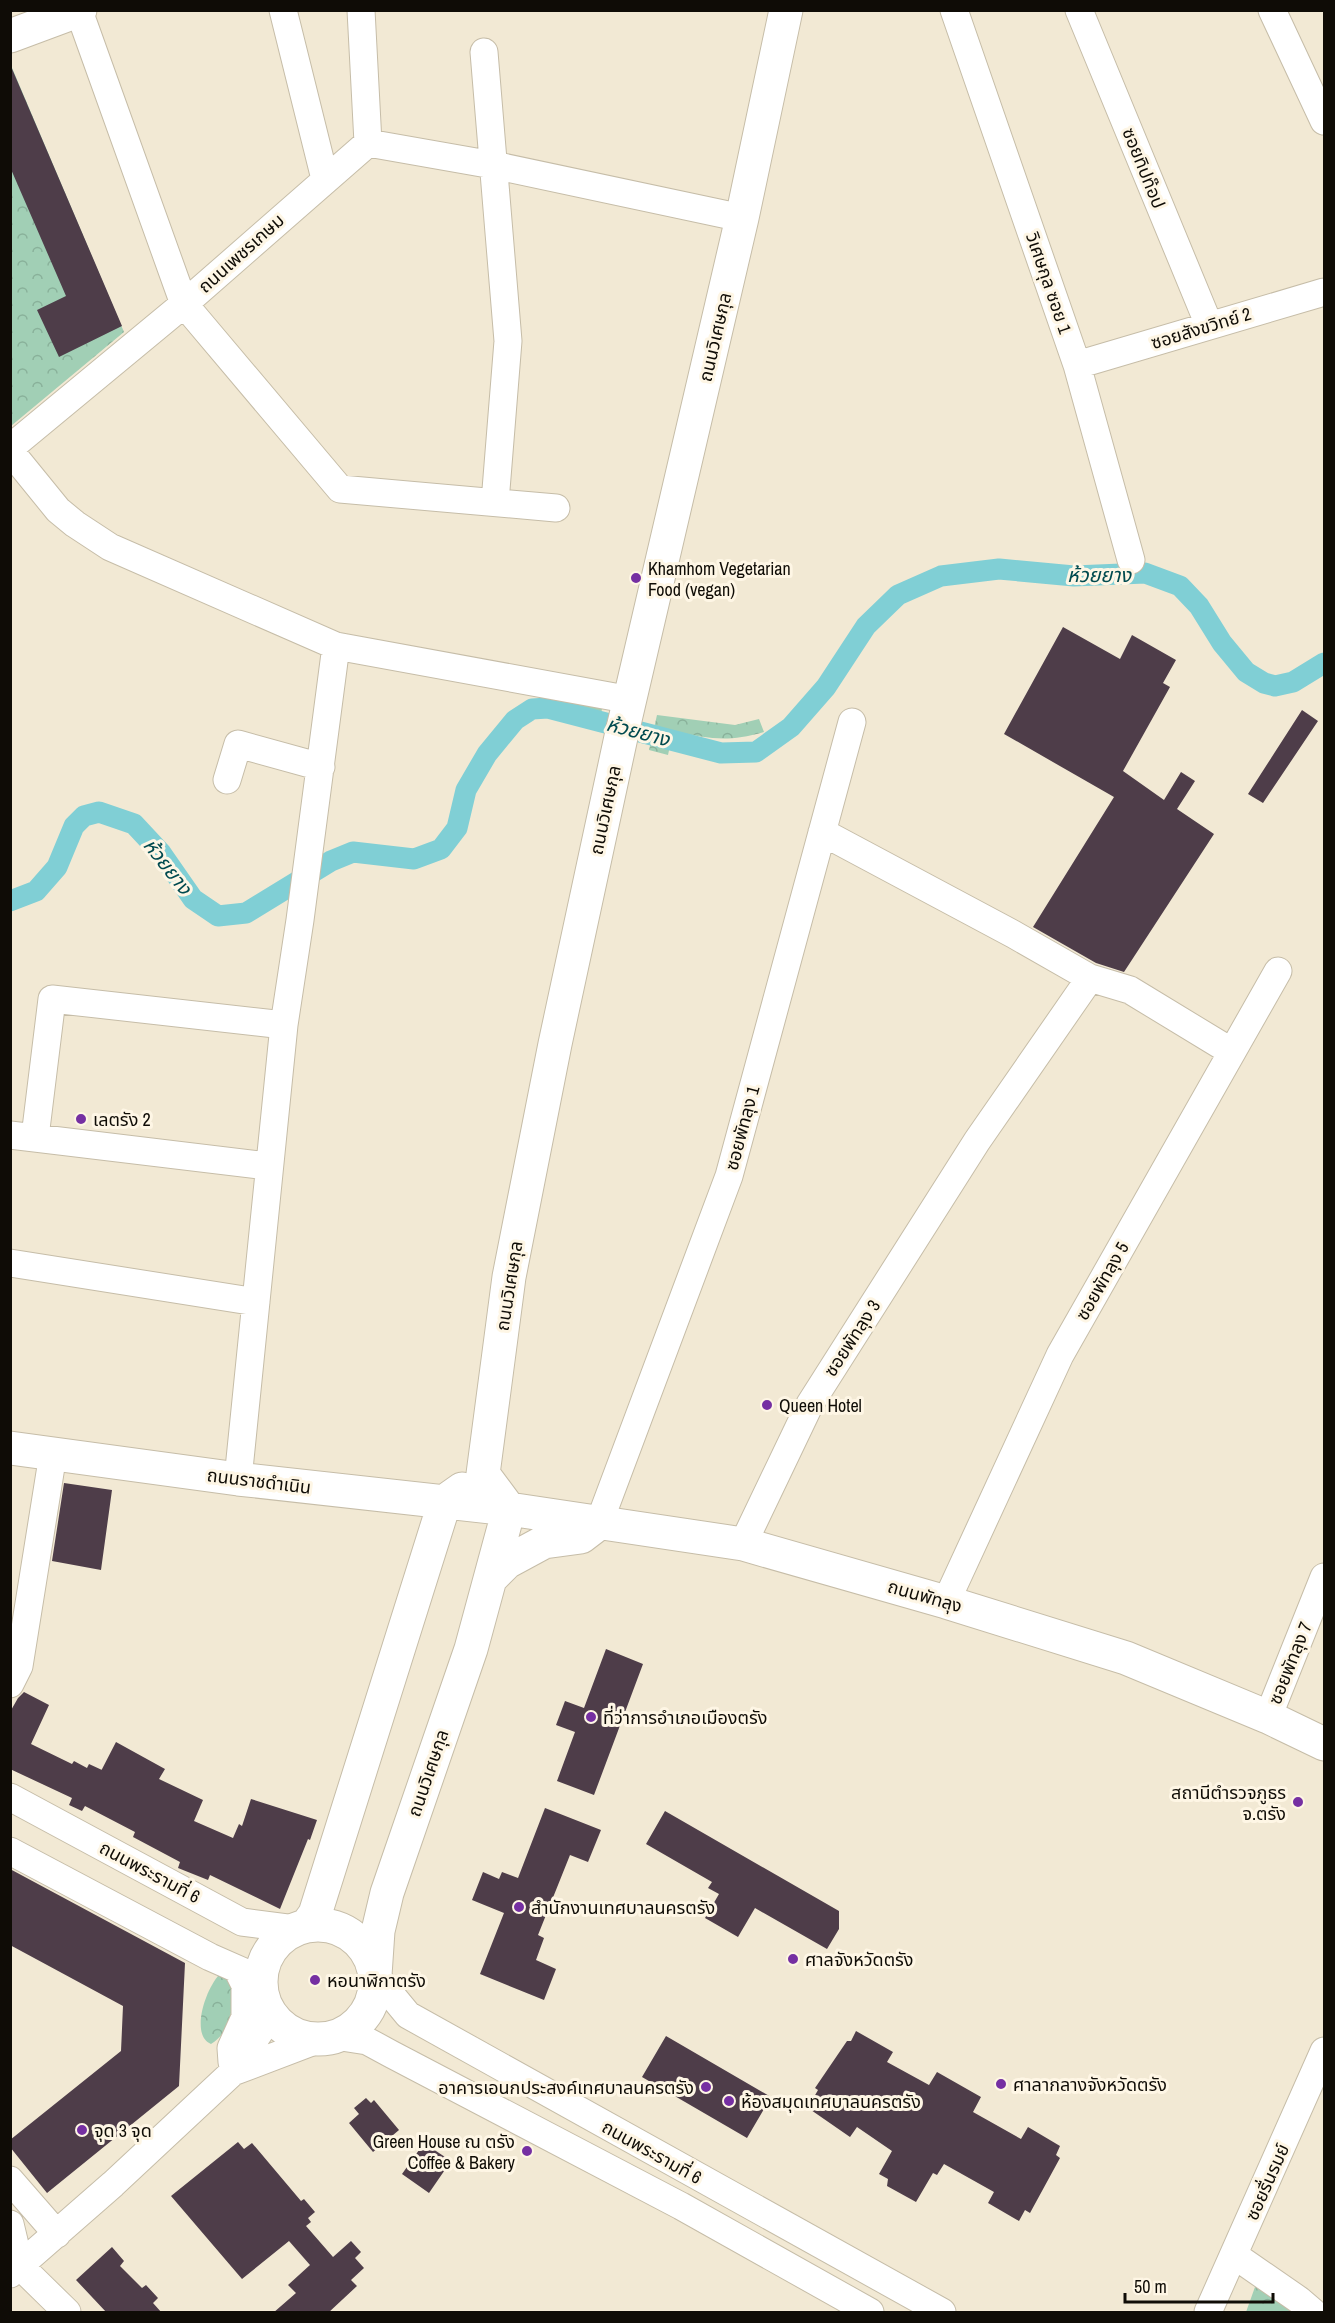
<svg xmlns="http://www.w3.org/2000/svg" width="1335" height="2323" viewBox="0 0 1335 2323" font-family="'Archivo Narrow','Noto Sans Thai',sans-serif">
<defs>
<pattern id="park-crowns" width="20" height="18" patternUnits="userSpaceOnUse" patternTransform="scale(1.5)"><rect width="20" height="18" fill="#a1cfb5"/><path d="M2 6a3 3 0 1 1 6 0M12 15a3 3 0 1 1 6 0" fill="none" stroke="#89b19a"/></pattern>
</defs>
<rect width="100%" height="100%" fill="#f2e9d4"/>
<path fill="url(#park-crowns)" d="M10,63l114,269 -113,94h-1z
M547,691l56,13 -5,25 -11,-2 3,-13 -45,-10z
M657,715l78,10 24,-6 5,13c-39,11 -53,6 -91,0l-5,23 -19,-5z
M221,1973l12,5c1,23 0,53 -22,66 -22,-9 -4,-59 10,-71z
M1255,2287l45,25h-54z"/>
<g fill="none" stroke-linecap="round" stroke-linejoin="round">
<path stroke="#80cfd5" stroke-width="21" d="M10,901l26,-10 21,-24 17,-41 10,-10 15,-4 35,12 27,29 32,46 25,17 28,-3 85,-52 22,-9 61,7 27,-10 16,-21 9,-38 21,-36 28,-34 17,-11 16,-1 173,45 35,-1 35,-25 35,-40 40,-61 32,-31 43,-19 58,-7 75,7 71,-3 35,13 19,20 23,37 24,29 18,11 11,3 18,-4 31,-19"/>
</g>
<path fill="#4e3d49" d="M10,64l112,262 -63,31 -22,-47 29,-14 -56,-129z
M1063,627l57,32 12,-24 44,25 -13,23 7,4 -47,84 41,29 17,-28 14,9 -18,28 37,25 -90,138 -28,-9 -63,-36 81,-130 -110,-63z
M1302,710l16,11 -55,82 -15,-9z
M64,1483l48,7 -11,80 -49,-9z
M606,1649l37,15 -49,131 -37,-14 18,-49 -19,-7 9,-24 19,7z
M24,1692l25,13 -18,39 41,20 2,-3 13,7 2,-4 13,6 -2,3 16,-31 49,27 -6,10 44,21 -9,21 39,17 6,-14 3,2 9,-27 66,21 -7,20 -2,-1 -28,70 -70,-34 -2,5 -30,-12 2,-6 -47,-25 2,-5 -50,-26 -3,5 -13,-6 3,-7 -62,-29v-57l8,-14z
M545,1808l56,22 -13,32 -18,-7 -32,80 6,3 -8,22 20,9 -12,31 -64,-26 24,-61 -32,-13 11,-28 16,7 3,-7 16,6z
M665,1811l174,100v18l-12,20 -72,-41 -17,29 -33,-19 14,-24 -11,-6 4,-6 -66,-38z
M10,1869l175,94 -6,123 -132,107 -37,-46v-7l111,-89 2,-45 -113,-61z
M856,2031l37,21 -6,10 42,23 8,-13 44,25 -8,15 48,27 7,-12 32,19 -4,9 4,3 -30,55 -5,-3 -6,11 -31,-18 6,-11 -50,-28 -7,11 -4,-2 -17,29 -29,-16 1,-7 -9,-5 13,-23 -35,-24 -7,10 -39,-27 7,-11 -4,-2 4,-7 -3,-2 32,-47h4z
M666,2036l105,61 -24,41 -105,-61z
M366,2098l5,5 3,-3 25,30 -26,22 -24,-29 10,-9 -5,-6z
M238,2142l6,7 8,-6 49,58 3,-2 11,13 -7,6 3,4 -5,4 27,31 18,-16 10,11 -6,6 9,10 -13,12 6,6 -29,27h-55l23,-20 -8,-8 22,-20 -21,-24 -47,38 -71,-83z
M424,2143l27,18 -22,32 -27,-19z
M112,2247l12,14 -4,5 22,22 4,-3 12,13 -5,5 9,10h-55l-31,-33z"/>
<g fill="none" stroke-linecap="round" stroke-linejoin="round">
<g stroke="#c6bda8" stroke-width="29">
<path id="minor" d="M283,10l42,169
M954,10l123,355 54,195
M1079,10l130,315
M1272,10l52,111
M79,11l105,293 156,185 216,19
M484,52l24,289 -13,161
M368,143l125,22 249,53
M1077,365l247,-73
M10,448l174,-144 184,-161 -7,-133
M10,451l48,59 17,14 35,23 226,99 295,54
M227,780l11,-36 83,23
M822,832l191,102 77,44 40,12 102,62
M10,1135l258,31
M35,1137l17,-138 232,26
M10,1263l246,39
M238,1479l46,-454 16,-105 36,-274
M599,1523l130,-347 123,-454
M743,1544l67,-140 167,-263 113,-163
M946,1602l114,-247 218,-384
M10,1684l9,-18 34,-212
M1268,1717l56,-140
M10,1797l232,125 53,7
M10,1851l200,106 50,22
M375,1975l33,40 534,297
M335,2036l32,5 24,13 290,152 189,106
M232,2062l-1,-14 14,-31v-32l-7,-14
M233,2072l87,-33
M10,2180l47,54
M10,2224l10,42 47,46
M1234,2255l65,45 14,12
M10,2274l103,-90 120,-112 38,-57
M1208,2312l116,-261"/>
</g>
<g stroke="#c6bda8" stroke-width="35">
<path id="major" d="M10,36l70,-26
M10,1448l228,31 271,30 234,35 203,58 180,56 142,59 56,27
M491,1578l16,-16 37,-20 37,-5 17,-13
M261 1982a57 57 0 1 1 114 0a57 57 0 1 1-114 0Z
M307,1925l8,-11 130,-413 17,-12
M375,1975l3,-44 9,-38 84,-244 38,-140 -26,-35 26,-197 46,-233 66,-307 121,-519 44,-208"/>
</g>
<use href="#minor" stroke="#fff" stroke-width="27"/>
<use href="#major" stroke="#fff" stroke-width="33"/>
</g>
<g fill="#752fa2" stroke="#fef6e5" stroke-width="2">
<circle cx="636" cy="578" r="6"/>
<circle cx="81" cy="1119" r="6"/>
<circle cx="767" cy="1405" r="6"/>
<circle cx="591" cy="1717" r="6"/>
<circle cx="1298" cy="1802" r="6"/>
<circle cx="519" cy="1907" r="6"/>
<circle cx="793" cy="1959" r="6"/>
<circle cx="315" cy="1980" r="6"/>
<circle cx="1001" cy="2084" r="6"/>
<circle cx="706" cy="2087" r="6"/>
<circle cx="729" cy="2101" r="6"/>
<circle cx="82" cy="2130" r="6"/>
<circle cx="527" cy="2151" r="6"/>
</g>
<g text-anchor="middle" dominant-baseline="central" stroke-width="6" stroke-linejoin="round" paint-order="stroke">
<g font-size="18" fill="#0f0c06" stroke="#fef6e5">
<text transform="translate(1144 168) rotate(68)">ซอยทิปท๊อป</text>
<text transform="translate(241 253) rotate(-42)">ถนนเพชรเกษม</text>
<text transform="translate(1049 283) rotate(71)">วิเศษกุล ซอย 1</text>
<text transform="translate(1201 328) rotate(-17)">ซอยสังขวิทย์ 2</text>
<text transform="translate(715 337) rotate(-77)">ถนนวิเศษกุล</text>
<text transform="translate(605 810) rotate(-78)">ถนนวิเศษกุล</text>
<text transform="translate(742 1128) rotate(-75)">ซอยพัทลุง 1</text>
<text transform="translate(1102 1281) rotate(-60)">ซอยพัทลุง 5</text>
<text transform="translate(509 1286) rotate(-81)">ถนนวิเศษกุล</text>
<text transform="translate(852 1338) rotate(-57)">ซอยพัทลุง 3</text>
<text transform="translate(259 1481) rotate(7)">ถนนราชดำเนิน</text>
<text transform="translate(925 1596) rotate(16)">ถนนพัทลุง</text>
<text transform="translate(1290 1663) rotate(-68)">ซอยพัทลุง 7</text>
<text transform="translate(428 1773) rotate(-71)">ถนนวิเศษกุล</text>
<text transform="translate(150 1872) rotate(28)">ถนนพระรามที่ 6</text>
<text transform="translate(652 2152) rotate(29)">ถนนพระรามที่ 6</text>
<text transform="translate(1267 2182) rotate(-66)">ซอยรื่นรมย์</text>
</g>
<g font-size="18" fill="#0f0c06" stroke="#fef6e5" text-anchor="start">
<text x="648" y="568">Khamhom Vegetarian<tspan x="648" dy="21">Food (vegan)</tspan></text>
<text x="93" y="1119">เลตรัง 2</text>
<text x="779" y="1405">Queen Hotel</text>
<text x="603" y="1717">ที่ว่าการอำเภอเมืองตรัง</text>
<text x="1286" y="1792" text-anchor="end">สถานีตำรวจภูธร<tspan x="1286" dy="21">จ.ตรัง</tspan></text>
<text x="531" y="1907">สำนักงานเทศบาลนครตรัง</text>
<text x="805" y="1959">ศาลจังหวัดตรัง</text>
<text x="327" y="1980">หอนาฬิกาตรัง</text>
<text x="1013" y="2084">ศาลากลางจังหวัดตรัง</text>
<text x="694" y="2087" text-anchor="end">อาคารเอนกประสงค์เทศบาลนครตรัง</text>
<text x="741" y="2101">ห้องสมุดเทศบาลนครตรัง</text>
<text x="94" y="2130">จุด 3 จุด</text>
<text x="515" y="2141" text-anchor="end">Green House ณ ตรัง<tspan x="515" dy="21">Coffee &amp; Bakery</tspan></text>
</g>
<g font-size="20" font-style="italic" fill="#004a4f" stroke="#fef6e5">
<text x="1099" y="574">ห้วยยาง</text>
<text transform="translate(638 731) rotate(15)">ห้วยยาง</text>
<text transform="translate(168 866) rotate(52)">ห้วยยาง</text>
</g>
</g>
<rect width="1335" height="2323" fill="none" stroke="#0f0c06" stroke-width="24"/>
<path d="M1125 2293v9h148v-9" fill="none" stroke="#0f0c06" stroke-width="3"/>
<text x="1134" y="2293" font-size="18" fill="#0f0c06" stroke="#fef6e5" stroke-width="4.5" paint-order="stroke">50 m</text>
</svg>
